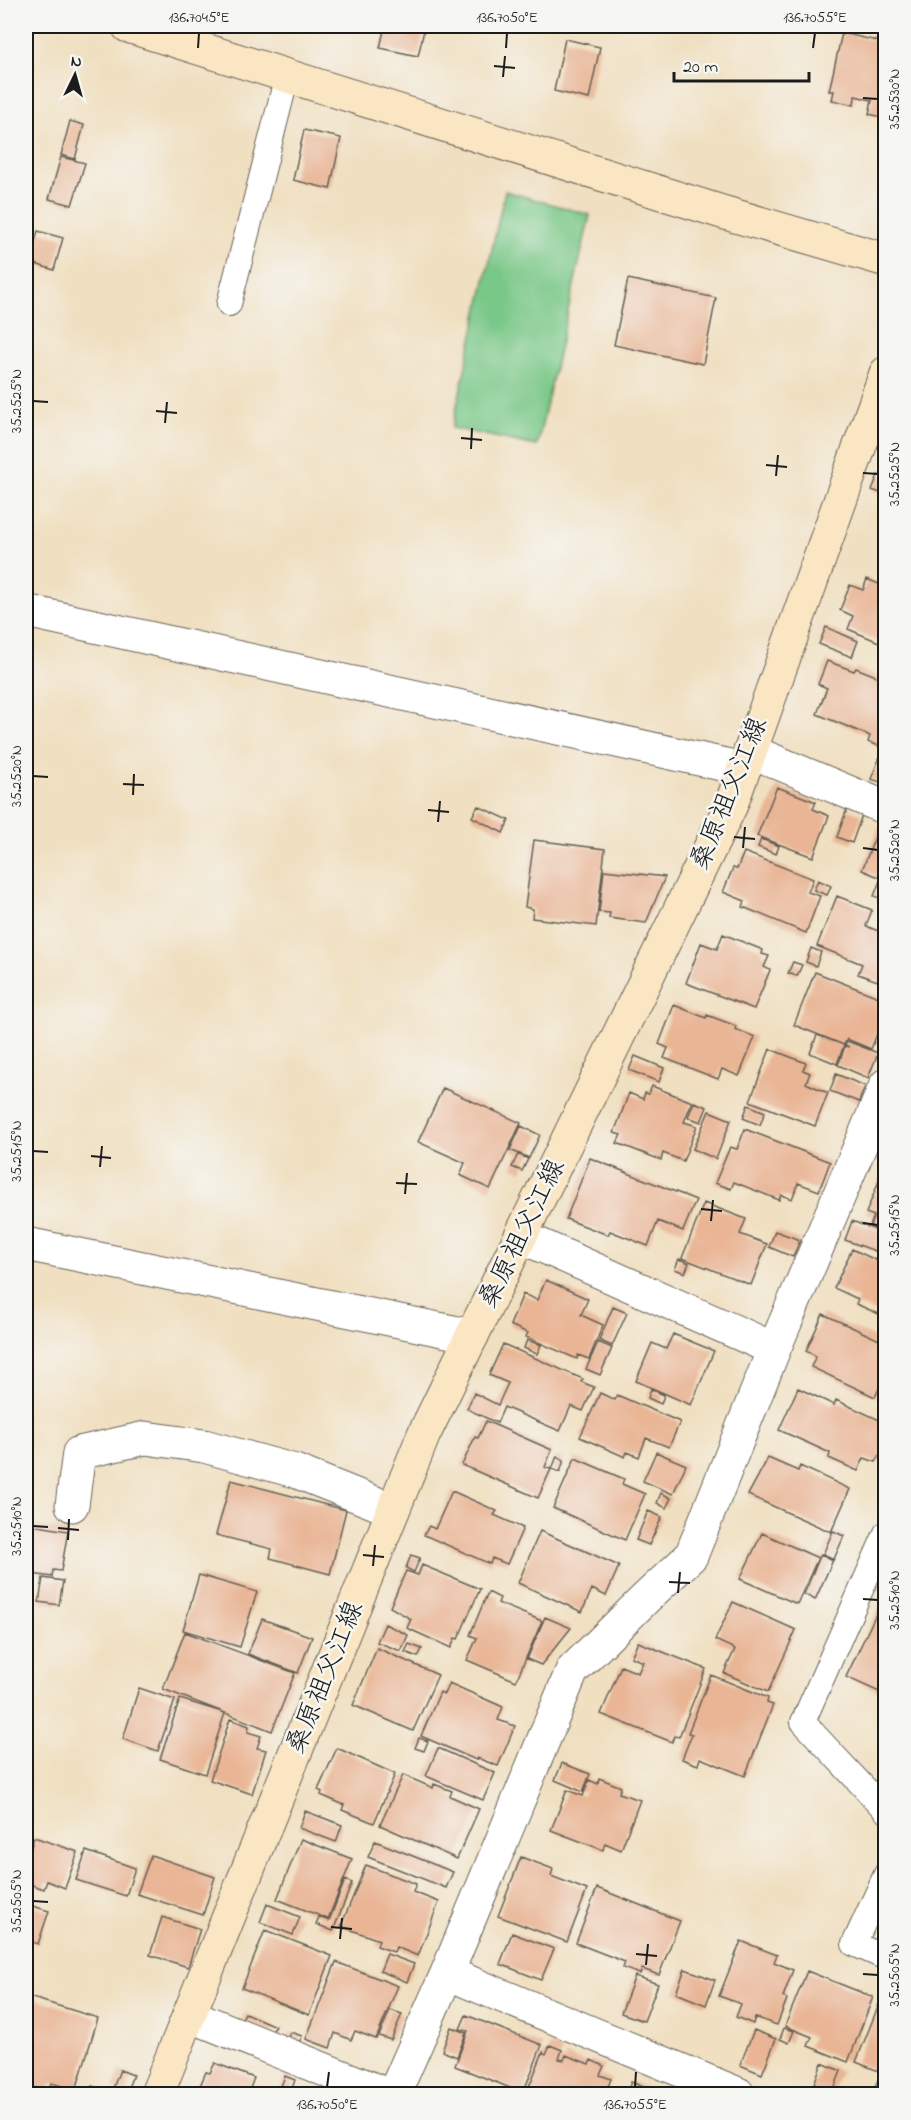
<svg xmlns="http://www.w3.org/2000/svg" width="911" height="2120" viewBox="0 0 911 2120" font-family="'Indie Flower','Klee One',sans-serif">
<rect width="100%" height="100%" fill="#f6f6f2"/>
<filter id="ink" filterUnits="userSpaceOnUse"><feTurbulence type="fractalNoise" baseFrequency=".0167" numOctaves="2"/><feDisplacementMap in="SourceGraphic" scale="12" xChannelSelector="R" yChannelSelector="G"/><feConvolveMatrix kernelMatrix="1 2 1 2 8 2 1 2 1" color-interpolation-filters="sRGB"/></filter>
<filter id="wash" filterUnits="userSpaceOnUse"><feTurbulence type="fractalNoise" baseFrequency=".008" numOctaves="4" result="noise"/><feDisplacementMap in="SourceGraphic" scale="24" xChannelSelector="R" yChannelSelector="G"/><feGaussianBlur stdDeviation="1.35" result="paint"/><feColorMatrix in="noise" values="0 0 0 0 0 0 0 0 0 0 0 0 0 0 0 0 0 1.4 0 .05"/><feComposite in="paint" operator="in"/></filter>
<g filter="url(#wash)">
<rect width="100%" height="100%" fill="#f0dfc0"/>
<path fill="#7ac888" stroke="#4b7252" stroke-width="1.5" d="M505,191l85,24 -53,231 -85,-18z"/>
<g id="blocks">
<path fill="#e9b595" d="M385,26h40l-7,30 -38,-8z
M842,33l44,10v75l-17,-4 3,-14 -17,-4 -1,9 -22,-5 2,-9h-5z
M565,39l35,8 -11,52 -35,-8z
M70,121l14,4 -9,34 -14,-4z
M304,130l37,8 -11,51 -37,-9z
M61,157l24,6 -13,42 -23,-6z
M38,231l25,7 -9,32 -25,-8z
M628,279l88,19 -13,66 -89,-19z
M878,475l8,3v17l-14,-5z
M867,579l19,8v58l-38,-16 5,-13 -13,-6 10,-25 13,5z
M826,627l32,14 -6,16 -33,-13z
M827,661l27,10 2,-3 30,12v62l-4,-2 -3,6 -11,-4 2,-6 -53,-22 10,-26 -9,-4z
M885,744l1,37 -2,2 -13,-4z
M777,787l39,15 -3,7 16,7 -16,41 -56,-21z
M478,806l31,14 -6,13 -31,-16z
M847,809l15,6 -10,28 -15,-6z
M879,827l7,3v70l-12,-4 7,-18 -19,-8z
M761,839l18,7 -3,8 -18,-7z
M534,840l71,9 -9,77 -64,-8 1,-9 -8,-2z
M744,852l69,27 -5,13 12,4 -14,37 -63,-26 2,-6 -22,-9 10,-24 4,1z
M604,870l61,7 -19,46 -37,-5 1,-5 -11,-1z
M818,880l13,6 -4,9 -13,-5z
M837,896l35,14 -6,16 20,8v50l-28,-10 4,-10 -45,-18z
M723,934l40,16 -1,4 7,2 -5,11 6,3 -16,39 -68,-26 15,-40 16,6z
M811,948l10,4 -5,14 -10,-4z
M793,962l9,3 -5,11 -9,-3z
M815,972l71,28v11l-15,38 -24,-10 -3,6 -50,-20z
M674,1005l32,13 1,-3 29,11 -1,3 20,8 -16,39 -17,-7 -4,10 -54,-21 4,-10 -9,-4z
M817,1035l27,10 -7,19 -27,-11z
M847,1041l31,12 -10,25 -30,-13 7,-19 4,1 -4,-2z
M770,1049l36,14 -3,7 7,3 -4,10 22,10 -13,33 -65,-25z
M635,1056l29,12 -5,14 -30,-12z
M836,1074l29,12 -6,16 -29,-11z
M652,1086l40,16 -8,20 13,4 -14,35 -20,-8 -2,7 -44,-17 4,-8 -7,-2 15,-40 14,6 2,-6 4,1z
M443,1088l78,35 -31,66 -30,-14 5,-12 -47,-21z
M694,1102l13,5 -6,15 -13,-5z
M748,1105l17,7 -5,13 -17,-7z
M709,1111l22,9 -15,39 -23,-10z
M521,1126l19,9 -11,23 -19,-8z
M745,1129l85,33 -11,29 -21,-8 -6,16 -11,-4 -2,5 -45,-18 -3,7 -16,-6 15,-36 7,2z
M518,1154l10,5 -6,12 -10,-4z
M590,1158l106,42 -13,31 -25,-10 -10,25 -38,-15 -2,4 -42,-16z
M881,1176l5,2v55l-16,-7 4,-10 -8,-3z
M704,1203l42,16 -6,15 27,10 -16,41 -69,-27z
M852,1221l34,13v21l-41,-15z
M775,1231l25,9 -7,17 -24,-10z
M852,1249l32,15 2,-4v57l-30,-13 2,-5 -24,-11z
M679,1259l10,4 -4,10 -10,-4z
M546,1280l42,19 -7,16 22,10 -14,34 -11,-4 -1,4 -51,-22 2,-4 -18,-8 13,-31 14,6z
M613,1307l14,6 -15,33 -13,-6z
M823,1314l63,29v31l-11,23 -64,-30 5,-11 -10,-5z
M673,1334l41,17 -23,54 -55,-24 16,-38 14,6z
M527,1340l14,5 -4,9 -13,-6z
M598,1342l14,6 -12,27 -14,-6z
M503,1344l80,35 -2,3 13,5 -11,24 -12,-5 -11,25 -56,-24 -7,16 -30,-14 7,-16 24,12 10,-22 -19,-8z
M798,1388l36,17 2,-5 50,23v18l-10,21 -12,-4 -6,13 -29,-13 1,-5 -51,-23z
M651,1389l13,6 -3,9 -13,-6z
M600,1393l15,7 2,-5 63,27 -11,25 -23,-9 -7,19 -12,-5 -2,5 -45,-20z
M486,1421l66,29 -7,17 6,2 -13,29 -76,-33 13,-28 3,1z
M656,1452l30,13 -13,29 -30,-13z
M557,1456l7,4 -4,12 -8,-3z
M575,1458l49,21 -2,5 23,10 -20,46 -72,-32z
M768,1458l30,13 2,-5 50,23 -19,43 -83,-37z
M231,1480l115,30 -16,64 -60,-16 2,-9 -56,-14z
M452,1491l45,20 -3,4 29,13 -16,36 -15,-6 -2,6 -66,-29 5,-9 6,3z
M661,1493l10,5 -5,10 -9,-5z
M648,1511l14,6 -13,28 -13,-5z
M26,1524l42,7 -7,40 -8,-1 -1,7 -26,-4z
M540,1531l79,35 -13,30 -14,-7 -10,23 -64,-29z
M833,1531l11,5 -10,23 -11,-5z
M762,1533l56,25 -21,46 -57,-25z
M821,1554l12,6 -18,40 -11,-6z
M411,1555l9,3 -6,14 -8,-4z
M422,1565l58,24 -22,50 -3,-1 -4,10 -44,-20 4,-9 -21,-12 16,-36 12,4z
M199,1575l58,17 -17,55 -57,-17z
M43,1578l20,3 -4,24 -20,-3z
M488,1592l12,6 -2,5 44,18 -26,60 -49,-21 10,-22 -7,-3z
M886,1593v102l-40,-18z
M733,1602l63,28 -28,62 -44,-19 11,-24 -20,-9z
M545,1617l26,11 -30,37 -14,-6z
M262,1619l50,18 -14,36 -50,-19z
M385,1624l23,11 -7,16 -24,-9z
M185,1632l110,41 -23,58 -109,-42z
M638,1642l68,27 -27,68 -5,-1 -2,6 -71,-28 20,-48 17,7 5,-11 -12,-5z
M409,1644l13,5 -4,8 -13,-5z
M377,1648l61,27 -25,56 -60,-26z
M711,1675l57,23 -1,5 6,2 -28,71 -45,-18 -2,7 -16,-6 10,-25 -4,-1z
M449,1683l54,24 -5,13 17,6 -17,40 -21,-8 -1,2 -55,-24 19,-44 4,2z
M139,1688l36,12 -17,51 -35,-12z
M180,1699l45,14 -20,61 -45,-15z
M230,1719l19,7 -1,6 13,4 -4,12 9,2 -14,44 -42,-14z
M419,1738l9,3 -4,10 -9,-3z
M337,1748l58,26 -21,49 -32,-13 2,-5 -23,-10 1,-3 -4,-2z
M438,1748l57,25 -12,27 -57,-24z
M562,1763l28,11 -7,18 -28,-12z
M403,1775l30,13 1,-4 18,7 -2,5 29,13 -22,50 -77,-34z
M599,1778l22,9 -2,6 21,7 -19,50 -16,-7 -2,7 -52,-20 16,-40 16,6 6,-16 9,4z
M305,1811l37,14 -6,17 -37,-14z
M34,1837l44,15 -13,36 -18,-7 -3,8 -18,-6v-20z
M301,1839l51,20 -24,60 -51,-20z
M375,1841l78,31 -7,16 -78,-31z
M86,1851l49,17 -9,28 -50,-16z
M151,1855l64,22 -12,38 -66,-21z
M521,1857l32,12 -2,7 36,14 -20,52 -69,-26z
M366,1865l50,19 -3,8 26,10 -21,54 -22,-9 -2,5 -17,-6 2,-6 -38,-14z
M345,1880l7,3 -19,48 -17,-7 3,-7 10,4z
M597,1888l83,33 -21,54 -17,-6 -2,5 -17,-6 2,-6 -49,-19z
M26,1904l23,7 -11,33 -12,-4z
M267,1904l33,13 -7,18 -33,-13z
M162,1917l38,12 -12,38 -38,-12z
M265,1930l67,26 -23,59 -67,-27z
M512,1933l42,16 -13,31 -41,-16z
M741,1941l36,14 -3,7 19,8 -10,27 4,2 -10,26 -22,-8 -2,7 -17,-7 5,-13 -22,-8z
M387,1954l27,10 -7,18 -27,-11z
M336,1962l62,24 -22,53 -21,-8 -4,9 -16,-7 -5,15 -24,-9z
M685,1969l30,11 -9,25 -30,-12z
M807,1971l66,26 -25,65 -40,-16 4,-9 -27,-11z
M635,1976l23,8 -14,37 -23,-8z
M26,1996l72,22 -22,72 -25,-7 -3,9 -22,-7z
M881,1999l5,1v74l-30,-12z
M390,2010l12,4 -11,26 -12,-4z
M245,2013l30,13 -3,7 -31,-12z
M466,2015l76,30 -19,48 -68,-27 13,-35 -8,-2z
M451,2027l15,6 -9,24 -15,-6z
M784,2028l10,3 -5,12 -9,-4z
M754,2030l22,9 -14,35 -22,-9z
M290,2032l12,4 -3,8 -12,-4z
M550,2045l12,5 -3,9 5,1 2,-5 23,9 2,-4 13,6 -4,9 11,4 -6,15h-79l17,-42 3,2z
M215,2063l39,15 -6,16h-46l-5,-1 9,-21 4,1z
M822,2063l19,8 -9,23h-22z
M120,2070l13,5 -7,18 -13,-5z
M285,2076l10,4 -5,14h-12z
M878,2080l8,3v11h-14z
M631,2082l30,12h-35z
M92,2086l22,8h-25z"/>
</g>
</g>
<g filter="url(#ink)">
<use href="#blocks" fill-opacity="0" stroke="#666055" stroke-width="1.5"/>
<g fill="none" stroke-linecap="round" stroke-linejoin="round">
<g stroke="#666055" stroke-width="26">
<path id="lane" d="M229,304l58,-228
M886,1533l-83,189 83,89
M886,1874l-32,70 32,14"/>
</g>
<g stroke="#666055" stroke-width="35">
<path id="street" d="M26,611l718,158
M750,751l136,57
M522,1237l252,112
M26,1244l446,92
M72,1505l7,-52 66,-15 59,8 91,25 98,39
M447,1973l291,121
M189,2015l196,79
M394,2094l53,-121 125,-302 76,-75 43,-40 83,-207 112,-264"/>
</g>
<g stroke="#666055" stroke-width="35">
<path id="secondary" d="M128,26l594,186 164,48
M157,2094l267,-660 307,-629 155,-432"/>
</g>
<use href="#lane" stroke="#fff" stroke-width="24"/>
<use href="#street" stroke="#fff" stroke-width="33"/>
<use href="#secondary" stroke="#fbe6c4" stroke-width="33"/>
</g>
</g>
<path fill="none" stroke="#1c1c1c" stroke-width="2" d="M198,48l1,-15M506,48l1,-15M813,48l2,-15M494,66l21,2M503,77l2,-21M863,98l15,1M33,401l15,1M156,411l21,2M165,423l2,-21M461,438l21,2M471,449l1,-21M766,465l21,2M863,473l15,1M776,476l2,-21M33,776l15,1M123,784l21,1M133,795l1,-21M428,810l21,2M438,822l2,-21M734,837l21,2M743,848l2,-21M863,848l15,2M33,1151l15,1M91,1156l20,2M100,1167l2,-21M396,1183l21,1M405,1194l2,-21M701,1209l21,2M711,1221l2,-21M863,1223l15,2M33,1526l15,1M58,1528l21,2M68,1540l1,-21M363,1555l21,2M373,1566l2,-21M669,1582l21,1M678,1593l2,-21M863,1599l15,1M33,1901l15,1M331,1927l21,2M340,1939l2,-21M636,1954l21,2M646,1965l2,-21M863,1974l15,1M327,2087l2,-15M635,2087l1,-15"/>
<g text-anchor="middle" dominant-baseline="central" stroke-width="5" stroke-linejoin="round" paint-order="stroke">
<g font-size="27" fill="#1c1c1c" stroke="#f6f6f2">
<text transform="translate(730 794) rotate(-68)">桑原祖父江線</text>
<text transform="translate(523 1234) rotate(-64)">桑原祖父江線</text>
<text transform="translate(326 1678) rotate(-68)">桑原祖父江線</text>
</g>
</g>
<rect width="911" height="2120" fill="none" stroke="#f6f6f2" stroke-width="66"/>
<g transform="translate(75 75) rotate(5)" stroke="#f6f6f2" stroke-width="4.5" paint-order="stroke">
<path d="M0-4.5L10 22L0 15L-10 22Z" fill="#1c1c1c"/>
<text y="-9" font-size="16" font-weight="bold" text-anchor="middle" fill="#1c1c1c">N</text>
</g>
<path d="M674 72v9h135v-9" fill="none" stroke="#1c1c1c" stroke-width="3"/>
<text x="683" y="72" font-size="18" fill="#1c1c1c" stroke="#f6f6f2" stroke-width="4.5" paint-order="stroke">20 m</text>
<rect x="33" y="33" width="845" height="2054" fill="none" stroke="#1c1c1c" stroke-width="2"/>
<g font-size="15" text-anchor="middle" fill="#1c1c1c">
<text x="199" y="22">136.7045°E</text>
<text x="507" y="22">136.7050°E</text>
<text x="815" y="22">136.7055°E</text>
<text transform="translate(894 99) rotate(-90)" y="5">35.2530°N</text>
<text transform="translate(16 401) rotate(-90)" y="5">35.2525°N</text>
<text transform="translate(894 474) rotate(-90)" y="5">35.2525°N</text>
<text transform="translate(16 776) rotate(-90)" y="5">35.2520°N</text>
<text transform="translate(894 850) rotate(-90)" y="5">35.2520°N</text>
<text transform="translate(16 1151) rotate(-90)" y="5">35.2515°N</text>
<text transform="translate(894 1225) rotate(-90)" y="5">35.2515°N</text>
<text transform="translate(16 1526) rotate(-90)" y="5">35.2510°N</text>
<text transform="translate(894 1600) rotate(-90)" y="5">35.2510°N</text>
<text transform="translate(16 1901) rotate(-90)" y="5">35.2505°N</text>
<text transform="translate(894 1975) rotate(-90)" y="5">35.2505°N</text>
<text x="327" y="2109">136.7050°E</text>
<text x="635" y="2109">136.7055°E</text>
</g>
</svg>
